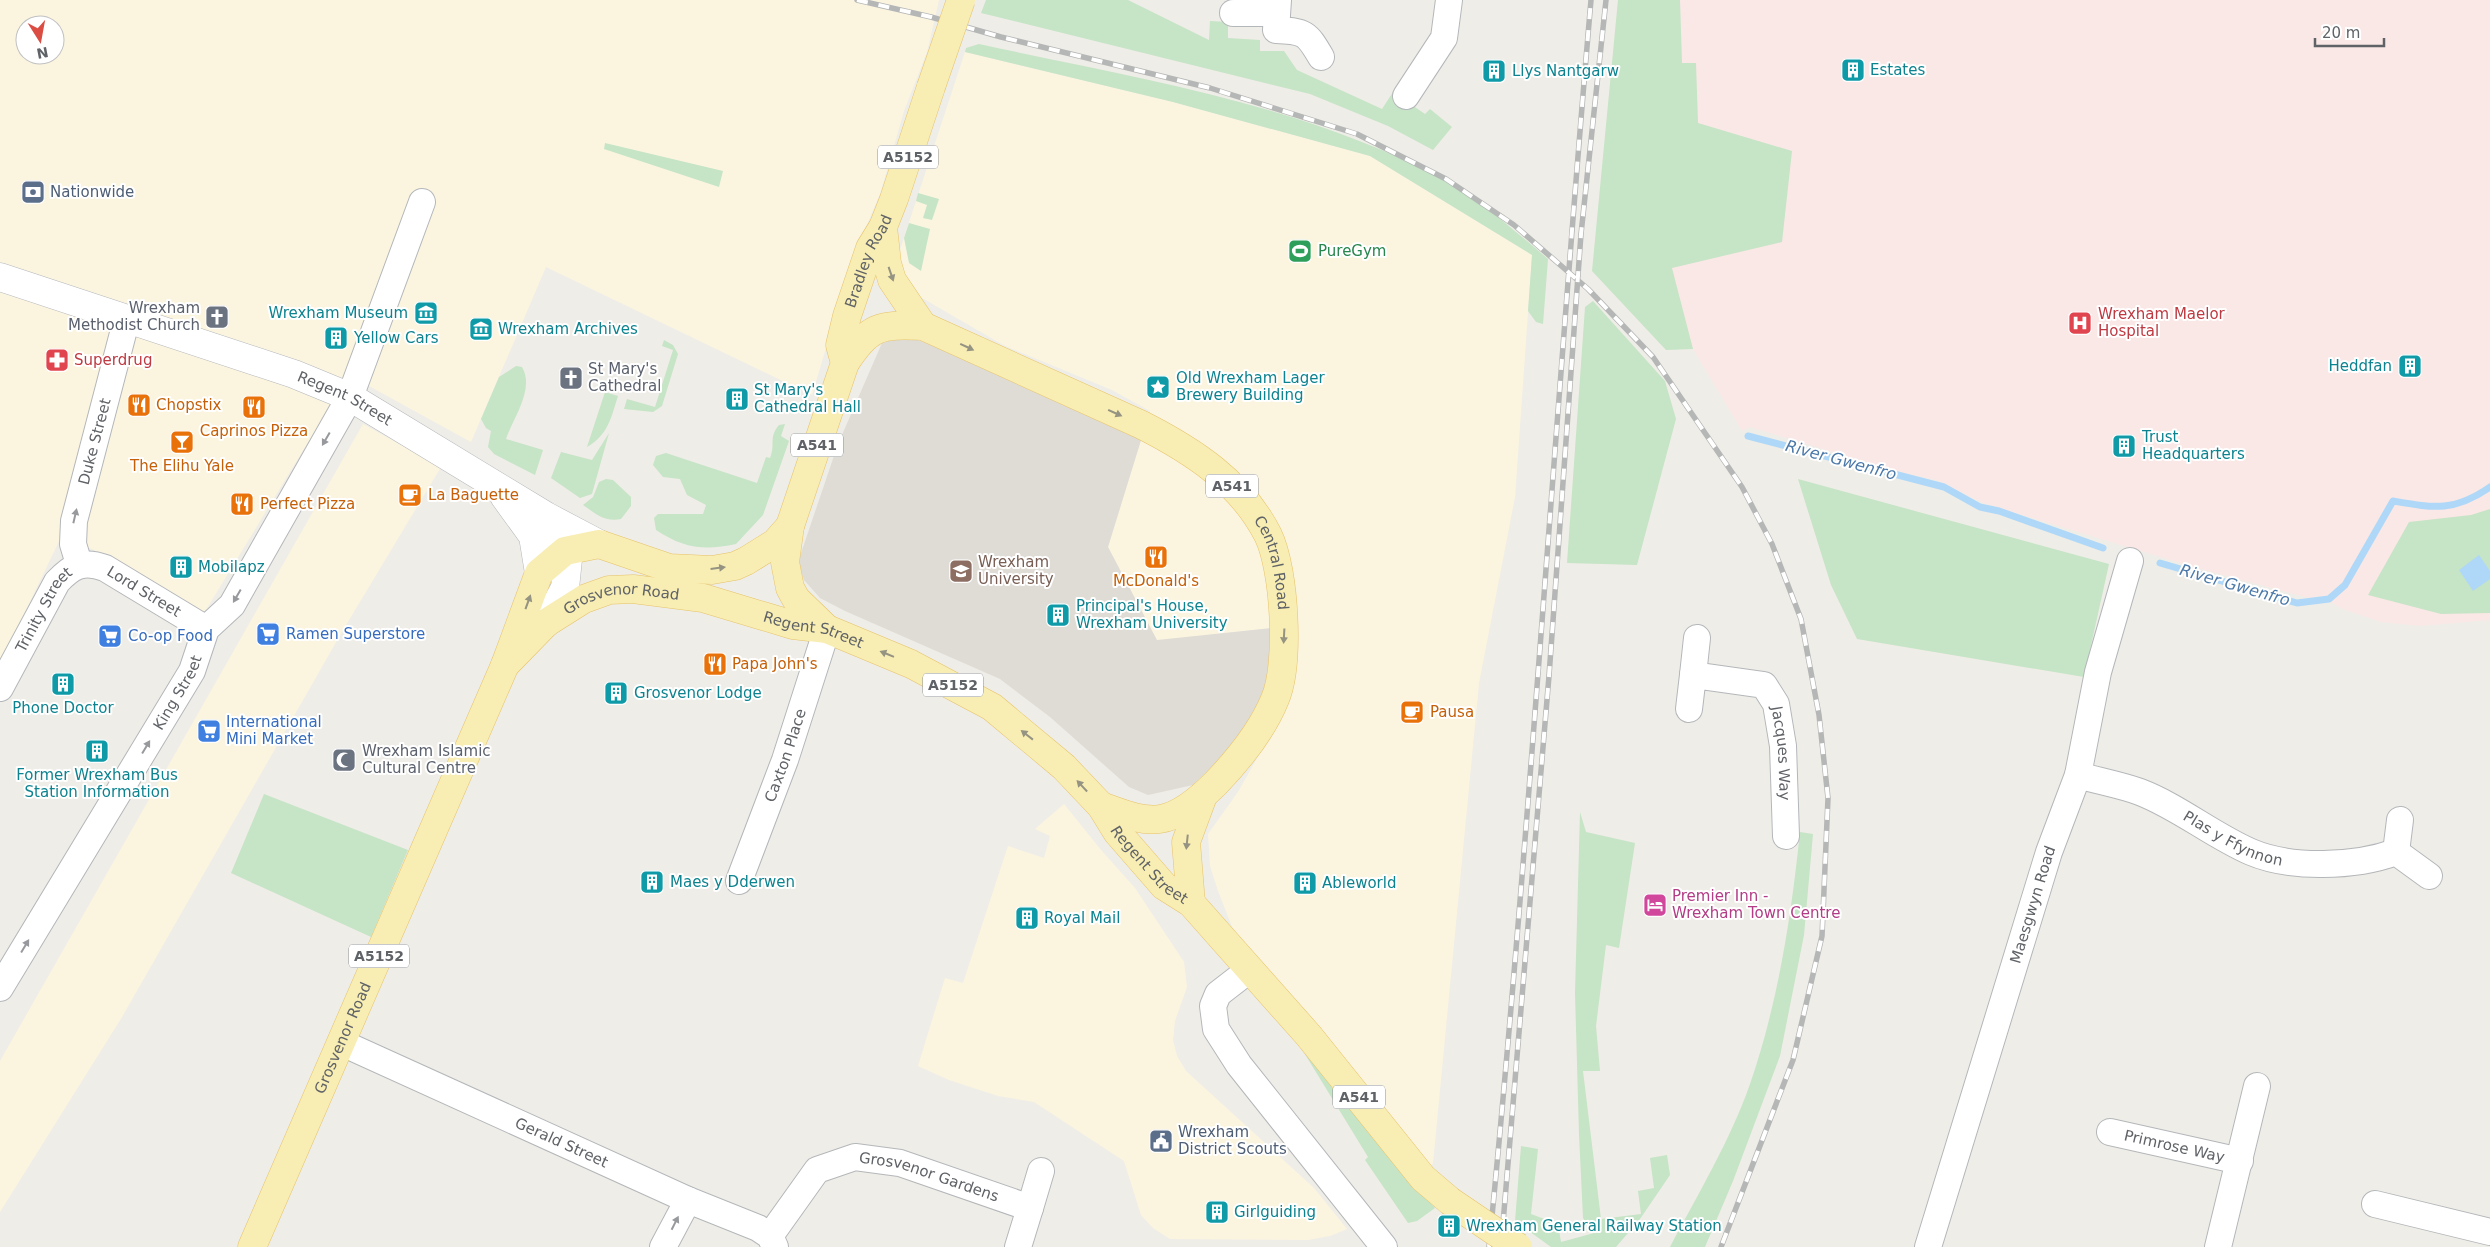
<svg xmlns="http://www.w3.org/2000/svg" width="2490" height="1247" viewBox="0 0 2490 1247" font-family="'DejaVu Sans',sans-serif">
<rect width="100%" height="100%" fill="#efede7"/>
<path fill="#fbf5e0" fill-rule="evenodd" d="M0,0h939l-12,52 -23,59 -24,83 -27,63 -41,138 -266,-128 -75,175 -122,-67 -148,243 -107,-68 -33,-13 -61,127zM25,25h30v30h-30z
M965,52l208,50 197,54 162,99 -17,242 -36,186 -46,480 -10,15 -174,-208 -31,-79 -8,-25 -2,-32 30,-42 38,-67 -4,-97 -115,13 -49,-94 42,-136 -38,-21 -107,-44 -95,-55 -12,-35z
M363,424l78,43 -98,163 -221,387 -122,195v-151z
M1064,804l37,46 34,38 49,74 3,25 -12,34 -2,19 4,16 9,15 128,117 33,41 -17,7 -22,4 -138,-1 -17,-11 -12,-13 -17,-54 -90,-59 -36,-6 -49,-16 -31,-14 27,-88 18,5 45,-137 36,12 6,-22 -15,-7z"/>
<path fill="#dfdcd5" d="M905,335l93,36 144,66 -34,110 49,93 115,-12 4,40 -15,43 -37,44 -31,30 -45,10 -19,-8 -79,-70 -50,-38 -155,-68 -25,-13 -16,-18 -6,-18 40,-118 44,-101z"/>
<path fill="#fae8e6" d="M1680,0h810v620l-70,6 -39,-4 -38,-13 -24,-13 -11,2 -111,-30 -214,-65 -47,-23 -37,-8 -149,-45 -8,4 -49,-82 -44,-52 47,-234h-14z"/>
<path fill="#c6e4c6" d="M986,0h142l81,40 1,-19 18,1v16l32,2v11h24l13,19 85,39 11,-17 32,22 5,-5 22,18 -19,23 -45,-24 -78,-32 -329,-81z
M1618,0h62l2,63h14l2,60 94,28 -10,91 -110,26 21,81 -27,1 -74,-79z
M979,44c156,34 322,59 463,135 38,21 73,52 106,80l-5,65 -7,-2 -8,-11 4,-56 -162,-99 -197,-54 -208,-50 1,-4z
M605,143l118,28 -4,16 -115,-38z
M918,193l21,6 -7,21 -9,-2 4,-13 -11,-4z
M909,223l21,6 -9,42 -12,-8 -5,-25z
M1593,301l72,80 11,38 -39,146 -70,-2 18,-256z
M664,340l9,5 5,9 -16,52 -9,6 -29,-3 3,-10 28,8 18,-57 -11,-4z
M516,366l6,1c13,22 -9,51 -16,72l37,11 -8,25 -41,-21 -6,-7 3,-16 -5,-3 -5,-9 18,-42z
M605,392l13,4c-7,22 -10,39 -31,51z
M785,424l-4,12 8,5 -26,74 -27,29c-32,7 -53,4 -80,-14l-2,-12 4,-4h45l3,-9 -19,-10 -7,-16 -17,-2 -10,-12 3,-9 10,-3 91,30 9,-26 4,1c6,-14 -2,-20 9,-33z
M609,433l-17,61 -12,4 -29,-20 10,-26 31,8z
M606,479l7,1 18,17v9l-10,13c-17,3 -25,-5 -38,-14l10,-8 6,-15z
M1798,479l311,85 -25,113 -227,-38 -26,-54z
M2490,509v104l-49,1 -73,-19 41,-73 62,-7z
M264,794l144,56 -37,87 -140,-64z
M1580,812l6,20 49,11 -16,105 -13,-3 -10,81 4,45h-17l18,148 40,-5 -3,-23 16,-3 -4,-30 17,-3 3,20 -30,44 -24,28h-65l-36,-26 6,-75 17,3 -7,65 27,10 3,18 33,-9 -11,-15 -4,-84 -4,-141z
M1800,832l13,2 -9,101 -24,121 -47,125 -28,66h-35c28,-53 60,-106 80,-163 28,-81 41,-166 50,-252z
M1292,1033l143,175 -18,13 -9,2 -43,-63 3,-3z"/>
<path fill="#afd8f8" d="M2479,555l11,16v8l-17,12 -14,-21z"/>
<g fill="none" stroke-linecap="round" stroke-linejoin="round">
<path stroke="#afd8f8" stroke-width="7" d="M1748,436l196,51 36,20 19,4 104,37
M2160,563l137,40 32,-4 16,-14 48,-84c41,7 61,11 97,-14"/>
<g stroke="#b4b7ba" stroke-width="28">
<g id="street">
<path d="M1278,0l-2,30c29,1 31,3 45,27"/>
<path d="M1233,13h44"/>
<path d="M1406,96l38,-58 5,-38"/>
<path id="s1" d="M79,564l-6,-20 1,-23 53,-203"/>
<path d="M1693,675l4,-37"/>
<path id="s2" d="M0,688l57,-106c15,-16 26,-22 48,-14l101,61"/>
<path id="s3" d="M1689,709l4,-34 71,10 12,19 7,42 3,90"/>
<path id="s4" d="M2078,775c20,6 43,10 62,17 39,15 72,43 111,60 40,17 104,15 145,0l33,24"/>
<path d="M2396,852l4,-32"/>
<path id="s5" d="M739,881l46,-121 42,-131"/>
<path d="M1249,970l-31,24 -5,12 3,23 23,36 145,182"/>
<path id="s6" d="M0,988l192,-317 14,-42 26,-24 118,-208 72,-195"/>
<path id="s7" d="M342,1043l346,157 70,28 12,8 5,11"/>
<path id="s8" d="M2110,1132l130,29"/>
<path d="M2375,1204l115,28"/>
<path d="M1030,1208l11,-37"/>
<path id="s9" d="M770,1236l47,-66 38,-13 45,6 130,45 -12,39"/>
<path d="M663,1247l25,-47"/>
<path id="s10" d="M1928,1247l121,-395 29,-77 20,-103 32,-111"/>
<path d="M2218,1247l39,-161"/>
</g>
</g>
<g stroke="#b3b6ba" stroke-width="29">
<g id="secondary">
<path id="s11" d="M0,277l294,97 56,23 196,119 53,28"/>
<path d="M504,496l29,40 6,37"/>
<path d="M546,623l19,-35 3,-29 -11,-27"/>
</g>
</g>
<g stroke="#e6c36a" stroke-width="29">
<g id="primary">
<path d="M883,227l4,36 5,17 31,46"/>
<path id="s12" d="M845,363c24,-37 34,-39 78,-37l219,99c51,26 99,57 126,110 17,35 22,129 7,164 -13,32 -35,59 -59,84 -14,14 -35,33 -56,36 -20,3 -41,-7 -59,-13"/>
<path id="s13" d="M827,629l-31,-30 -6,-11 -5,-26 5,-36 55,-163 -5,-18 7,-29 23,-68 13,-21 11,-28 37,-112"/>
<path id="s14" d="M505,665l41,-42 38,-24 25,-9 24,-1 70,9 90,27 34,4 84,35 81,43 72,60 37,39 16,26 47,54 27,17 118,133 114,142 27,23"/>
<path d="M1191,903l-5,-61 17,-46"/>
<path id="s15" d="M252,1247l253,-582 34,-92 26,-22 34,-7 70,24 43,2 23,-4 11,-5 29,-18 15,-17"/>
</g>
</g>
<use href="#street" stroke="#fff" stroke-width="26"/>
<use href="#secondary" stroke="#fff" stroke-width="28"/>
<use href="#primary" stroke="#f8edb3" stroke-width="28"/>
<g stroke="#b5b6b6" stroke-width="5.5">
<path id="rail" d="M857,0l74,17 70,20 209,51 147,46 89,45 68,46 74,64 65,68 89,130 30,57 29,75 18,96 9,83 -6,138 -29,124 -72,187
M1489,1247c41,-415 66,-832 102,-1247
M1501,1247l48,-571 32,-442 25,-234"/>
</g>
<use href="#rail" stroke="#fff" stroke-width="4" stroke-dasharray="11" stroke-linecap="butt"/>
<g stroke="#e6c36a" stroke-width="29" stroke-linecap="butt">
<path id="primary-bridge" d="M931,87l30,-87
M1450,1201l68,46"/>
</g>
<use href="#primary-bridge" stroke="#f8edb3" stroke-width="28"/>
</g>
<defs><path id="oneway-solid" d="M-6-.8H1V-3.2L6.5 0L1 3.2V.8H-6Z" transform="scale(1.25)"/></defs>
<g fill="#959381">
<use href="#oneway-solid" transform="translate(891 274) rotate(71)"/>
<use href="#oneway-solid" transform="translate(967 347) rotate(25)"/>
<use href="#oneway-solid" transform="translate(1115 413) rotate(24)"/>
<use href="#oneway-solid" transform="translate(718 568) rotate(-7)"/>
<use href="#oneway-solid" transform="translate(528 602) rotate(-70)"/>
<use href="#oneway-solid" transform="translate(1284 636) rotate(93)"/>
<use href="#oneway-solid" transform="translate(887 654) rotate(-158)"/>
<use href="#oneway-solid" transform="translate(1027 735) rotate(-142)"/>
<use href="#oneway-solid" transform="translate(1082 786) rotate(-133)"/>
<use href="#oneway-solid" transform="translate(1187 842) rotate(96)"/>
</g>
<g fill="#97999c">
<use href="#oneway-solid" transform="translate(326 439) rotate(120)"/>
<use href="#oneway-solid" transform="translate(75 516) rotate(-77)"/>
<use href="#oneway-solid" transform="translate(237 596) rotate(120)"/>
<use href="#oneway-solid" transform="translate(146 747) rotate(-59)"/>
<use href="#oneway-solid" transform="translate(25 946) rotate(-59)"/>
<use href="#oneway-solid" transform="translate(675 1223) rotate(-63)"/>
</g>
<defs>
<g id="building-square" transform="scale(1.25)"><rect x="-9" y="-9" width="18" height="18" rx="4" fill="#0f9aa8" stroke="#fff"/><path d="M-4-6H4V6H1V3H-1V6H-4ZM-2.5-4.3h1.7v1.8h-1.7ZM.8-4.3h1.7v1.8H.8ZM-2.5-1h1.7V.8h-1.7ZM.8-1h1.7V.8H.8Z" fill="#fff"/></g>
<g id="bank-square" transform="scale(1.25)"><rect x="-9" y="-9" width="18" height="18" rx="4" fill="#5c6f8a" stroke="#fff"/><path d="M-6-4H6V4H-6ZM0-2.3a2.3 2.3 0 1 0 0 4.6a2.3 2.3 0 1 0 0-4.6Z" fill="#fff"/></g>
<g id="stadium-square" transform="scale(1.25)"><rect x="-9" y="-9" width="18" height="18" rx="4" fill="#2e9e5b" stroke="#fff"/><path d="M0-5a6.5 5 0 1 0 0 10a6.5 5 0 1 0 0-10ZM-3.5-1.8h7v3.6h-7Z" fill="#fff"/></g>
<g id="museum-square" transform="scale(1.25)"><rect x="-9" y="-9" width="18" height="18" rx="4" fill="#0f9aa8" stroke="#fff"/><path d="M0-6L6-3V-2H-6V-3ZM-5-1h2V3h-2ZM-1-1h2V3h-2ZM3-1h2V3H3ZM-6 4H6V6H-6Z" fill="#fff"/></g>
<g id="church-square" transform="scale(1.25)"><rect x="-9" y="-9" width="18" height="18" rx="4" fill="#6b7280" stroke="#fff"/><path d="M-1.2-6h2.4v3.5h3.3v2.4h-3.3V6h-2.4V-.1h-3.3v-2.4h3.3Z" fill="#fff"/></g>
<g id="hospital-square" transform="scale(1.25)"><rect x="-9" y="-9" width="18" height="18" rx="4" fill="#e0444e" stroke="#fff"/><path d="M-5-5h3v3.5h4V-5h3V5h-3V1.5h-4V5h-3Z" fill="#fff"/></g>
<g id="pharmacy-square" transform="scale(1.25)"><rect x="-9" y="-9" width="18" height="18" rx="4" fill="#e0444e" stroke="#fff"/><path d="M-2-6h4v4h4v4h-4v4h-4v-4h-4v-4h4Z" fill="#fff"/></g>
<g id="sight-square" transform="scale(1.25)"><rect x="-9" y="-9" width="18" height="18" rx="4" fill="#0f9aa8" stroke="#fff"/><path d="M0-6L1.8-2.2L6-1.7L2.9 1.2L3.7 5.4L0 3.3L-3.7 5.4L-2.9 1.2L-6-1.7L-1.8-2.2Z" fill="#fff"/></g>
<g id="restaurant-square" transform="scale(1.25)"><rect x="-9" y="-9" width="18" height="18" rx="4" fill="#e8710a" stroke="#fff"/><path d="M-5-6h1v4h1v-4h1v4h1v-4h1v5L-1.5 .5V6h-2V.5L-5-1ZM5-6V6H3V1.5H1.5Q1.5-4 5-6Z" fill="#fff"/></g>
<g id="bar-square" transform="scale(1.25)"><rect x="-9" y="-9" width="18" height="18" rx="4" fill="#e8710a" stroke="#fff"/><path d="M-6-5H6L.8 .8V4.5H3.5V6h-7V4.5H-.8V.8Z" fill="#fff"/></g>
<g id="cafe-square" transform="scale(1.25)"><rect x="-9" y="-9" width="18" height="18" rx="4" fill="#e8710a" stroke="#fff"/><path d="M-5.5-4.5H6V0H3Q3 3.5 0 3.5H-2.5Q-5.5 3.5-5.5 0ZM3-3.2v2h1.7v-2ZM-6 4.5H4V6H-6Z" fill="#fff"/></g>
<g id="university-square" transform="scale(1.25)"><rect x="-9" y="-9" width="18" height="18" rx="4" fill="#8d6e63" stroke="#fff"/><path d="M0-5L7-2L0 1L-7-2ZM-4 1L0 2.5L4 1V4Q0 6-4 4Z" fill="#fff"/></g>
<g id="supermarket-square" transform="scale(1.25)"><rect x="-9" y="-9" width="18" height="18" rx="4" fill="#3f7fe0" stroke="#fff"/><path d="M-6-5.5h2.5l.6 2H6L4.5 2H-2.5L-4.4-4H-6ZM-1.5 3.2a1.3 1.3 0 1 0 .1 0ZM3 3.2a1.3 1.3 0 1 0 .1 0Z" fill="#fff"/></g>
<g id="mosque-square" transform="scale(1.25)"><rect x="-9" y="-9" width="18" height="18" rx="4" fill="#6b7280" stroke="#fff"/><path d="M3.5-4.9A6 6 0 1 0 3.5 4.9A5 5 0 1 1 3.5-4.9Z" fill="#fff"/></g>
<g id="hotel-square" transform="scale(1.25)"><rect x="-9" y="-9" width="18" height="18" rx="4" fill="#d1479c" stroke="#fff"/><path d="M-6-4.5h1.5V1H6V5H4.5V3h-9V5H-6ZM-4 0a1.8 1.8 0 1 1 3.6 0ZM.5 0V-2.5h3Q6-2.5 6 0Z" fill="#fff"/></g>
<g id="civic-square" transform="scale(1.25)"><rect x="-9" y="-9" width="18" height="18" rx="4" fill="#5c6f8a" stroke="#fff"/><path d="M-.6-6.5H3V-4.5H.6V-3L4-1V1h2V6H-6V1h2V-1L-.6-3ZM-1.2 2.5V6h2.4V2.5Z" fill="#fff"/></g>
</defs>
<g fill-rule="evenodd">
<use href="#building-square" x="1853" y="70"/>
<use href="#building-square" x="1494" y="71"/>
<use href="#bank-square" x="33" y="192"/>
<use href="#stadium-square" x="1300" y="251"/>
<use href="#museum-square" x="426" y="313"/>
<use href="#church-square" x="217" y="317"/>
<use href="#hospital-square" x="2080" y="323"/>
<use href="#museum-square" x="481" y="329"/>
<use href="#building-square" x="336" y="338"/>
<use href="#pharmacy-square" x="57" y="360"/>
<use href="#building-square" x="2410" y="366"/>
<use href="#church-square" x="571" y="378"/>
<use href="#sight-square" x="1158" y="387"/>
<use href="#building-square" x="737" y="399"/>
<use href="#restaurant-square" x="139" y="405"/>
<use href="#restaurant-square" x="254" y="407"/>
<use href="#bar-square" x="182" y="442"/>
<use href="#building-square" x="2124" y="446"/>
<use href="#cafe-square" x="410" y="495"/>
<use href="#restaurant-square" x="242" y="504"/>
<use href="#restaurant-square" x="1156" y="557"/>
<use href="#building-square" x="181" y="567"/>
<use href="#university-square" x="961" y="571"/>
<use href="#building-square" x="1058" y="615"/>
<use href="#supermarket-square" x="268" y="634"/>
<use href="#supermarket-square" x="110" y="636"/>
<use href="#restaurant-square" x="715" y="664"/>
<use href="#building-square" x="63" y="684"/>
<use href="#building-square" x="616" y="693"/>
<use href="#cafe-square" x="1412" y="712"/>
<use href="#supermarket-square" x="209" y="731"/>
<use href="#building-square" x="97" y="751"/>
<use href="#mosque-square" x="344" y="760"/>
<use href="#building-square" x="652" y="882"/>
<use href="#building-square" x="1305" y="883"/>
<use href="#hotel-square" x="1655" y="905"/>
<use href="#building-square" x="1027" y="918"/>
<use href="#civic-square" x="1161" y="1141"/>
<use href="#building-square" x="1217" y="1212"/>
<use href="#building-square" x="1449" y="1226"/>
</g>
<g text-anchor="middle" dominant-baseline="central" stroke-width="4" stroke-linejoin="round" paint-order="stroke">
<g fill="#fff" stroke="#8f9194" stroke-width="1">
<rect x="878" y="145.5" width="60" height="23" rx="4"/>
<rect x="791" y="433.5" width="52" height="23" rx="4"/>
<rect x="1206" y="474.5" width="52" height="23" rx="4"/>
<rect x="923" y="673.5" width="60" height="23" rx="4"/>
<rect x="349" y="944.5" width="60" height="23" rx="4"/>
<rect x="1333" y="1085.5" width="52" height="23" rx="4"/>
</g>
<g font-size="14" font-weight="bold" fill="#5f6266">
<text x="908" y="157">A5152</text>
<text x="817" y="445">A541</text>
<text x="1232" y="486">A541</text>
<text x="953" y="685">A5152</text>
<text x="379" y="956">A5152</text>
<text x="1359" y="1097">A541</text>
</g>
<g font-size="15" fill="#0d838f" stroke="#fff" text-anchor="start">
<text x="1870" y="70">Estates</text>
<text x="1512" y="71">Llys Nantgarw</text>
<text x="408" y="313" text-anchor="end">Wrexham Museum</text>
<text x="498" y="329">Wrexham Archives</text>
<text x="354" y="338">Yellow Cars</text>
<text x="2392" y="366" text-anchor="end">Heddfan</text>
<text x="1176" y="378">Old Wrexham Lager<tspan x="1176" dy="17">Brewery Building</tspan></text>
<text x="754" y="390">St Mary's<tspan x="754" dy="17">Cathedral Hall</tspan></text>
<text x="2142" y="437">Trust<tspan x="2142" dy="17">Headquarters</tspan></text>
<text x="198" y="567">Mobilapz</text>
<text x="1076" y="606">Principal's House,<tspan x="1076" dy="17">Wrexham University</tspan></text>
<text x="634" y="693">Grosvenor Lodge</text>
<text x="63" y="708" text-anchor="middle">Phone Doctor</text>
<text x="97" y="775" text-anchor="middle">Former Wrexham Bus<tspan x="97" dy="17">Station Information</tspan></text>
<text x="670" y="882">Maes y Dderwen</text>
<text x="1322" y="883">Ableworld</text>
<text x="1044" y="918">Royal Mail</text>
<text x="1234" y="1212">Girlguiding</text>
<text x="1466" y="1226">Wrexham General Railway Station</text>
</g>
<g font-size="15" fill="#4e5e75" stroke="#fff" text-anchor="start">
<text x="50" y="192">Nationwide</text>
<text x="1178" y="1132">Wrexham<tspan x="1178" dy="17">District Scouts</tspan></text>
</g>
<g font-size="15" fill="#27864d" stroke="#fff" text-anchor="start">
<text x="1318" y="251">PureGym</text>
</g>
<g font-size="15" fill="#5f6266" stroke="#fff">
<text stroke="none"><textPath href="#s13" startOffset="398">Bradley Road</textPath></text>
<text stroke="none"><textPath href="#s11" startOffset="366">Regent Street</textPath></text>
<text stroke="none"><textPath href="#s1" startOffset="126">Duke Street</textPath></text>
<text stroke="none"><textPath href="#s12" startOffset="532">Central Road</textPath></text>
<text stroke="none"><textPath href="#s2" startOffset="220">Lord Street</textPath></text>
<text stroke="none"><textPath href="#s14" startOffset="141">Grosvenor Road</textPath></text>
<text stroke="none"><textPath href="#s2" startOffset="90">Trinity Street</textPath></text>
<text stroke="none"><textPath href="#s14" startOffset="340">Regent Street</textPath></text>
<text stroke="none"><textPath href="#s6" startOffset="345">King Street</textPath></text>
<text stroke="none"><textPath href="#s3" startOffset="178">Jacques Way</textPath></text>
<text stroke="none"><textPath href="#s5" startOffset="134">Caxton Place</textPath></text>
<text stroke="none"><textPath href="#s4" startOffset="169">Plas y Ffynnon</textPath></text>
<text stroke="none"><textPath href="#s14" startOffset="760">Regent Street</textPath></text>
<text stroke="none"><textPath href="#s10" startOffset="358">Maesgwyn Road</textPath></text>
<text stroke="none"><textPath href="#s15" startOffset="228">Grosvenor Road</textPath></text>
<text stroke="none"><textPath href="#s7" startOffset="241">Gerald Street</textPath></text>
<text stroke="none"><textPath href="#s8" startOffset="66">Primrose Way</textPath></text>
<text stroke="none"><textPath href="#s9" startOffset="198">Grosvenor Gardens</textPath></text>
</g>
<g font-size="15" fill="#5b616d" stroke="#fff" text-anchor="start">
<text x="200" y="308" text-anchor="end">Wrexham<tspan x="200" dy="17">Methodist Church</tspan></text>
<text x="588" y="369">St Mary's<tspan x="588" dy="17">Cathedral</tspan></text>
<text x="362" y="751">Wrexham Islamic<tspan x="362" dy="17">Cultural Centre</tspan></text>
</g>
<g font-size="15" fill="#be3a42" stroke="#fff" text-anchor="start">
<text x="2098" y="314">Wrexham Maelor<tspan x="2098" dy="17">Hospital</tspan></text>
<text x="74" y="360">Superdrug</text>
</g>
<g font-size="15" fill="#c56008" stroke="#fff" text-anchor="start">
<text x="156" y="405">Chopstix</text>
<text x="254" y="431" text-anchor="middle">Caprinos Pizza</text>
<text x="182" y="466" text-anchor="middle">The Elihu Yale</text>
<text x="428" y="495">La Baguette</text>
<text x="260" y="504">Perfect Pizza</text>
<text x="1156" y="581" text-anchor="middle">McDonald's</text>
<text x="732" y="664">Papa John's</text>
<text x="1430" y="712">Pausa</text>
</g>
<g font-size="15" fill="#785e54" stroke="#fff" text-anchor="start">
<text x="978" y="562">Wrexham<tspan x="978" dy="17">University</tspan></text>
</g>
<g font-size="15" fill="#366cbe" stroke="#fff" text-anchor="start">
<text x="286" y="634">Ramen Superstore</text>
<text x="128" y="636">Co-op Food</text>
<text x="226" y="722">International<tspan x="226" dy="17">Mini Market</tspan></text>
</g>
<g font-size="15" fill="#b23c85" stroke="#fff" text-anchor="start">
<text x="1672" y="896">Premier Inn -<tspan x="1672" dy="17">Wrexham Town Centre</tspan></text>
</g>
<g font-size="16" font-style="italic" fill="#4c79a9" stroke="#fff">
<text transform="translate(1841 460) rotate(15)">River Gwenfro</text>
<text transform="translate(2235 585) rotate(16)">River Gwenfro</text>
</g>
</g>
<g transform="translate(40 40) rotate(169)"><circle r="24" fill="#ffffff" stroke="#bfc0c2"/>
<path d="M0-4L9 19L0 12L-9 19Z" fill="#db4d42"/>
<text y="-8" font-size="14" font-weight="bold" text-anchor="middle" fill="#5f6266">N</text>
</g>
<path d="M2315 38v8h69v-8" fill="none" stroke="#5f6266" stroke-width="2.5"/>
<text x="2322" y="38" font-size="15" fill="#5f6266" stroke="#ffffff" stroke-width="4" paint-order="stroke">20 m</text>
</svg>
